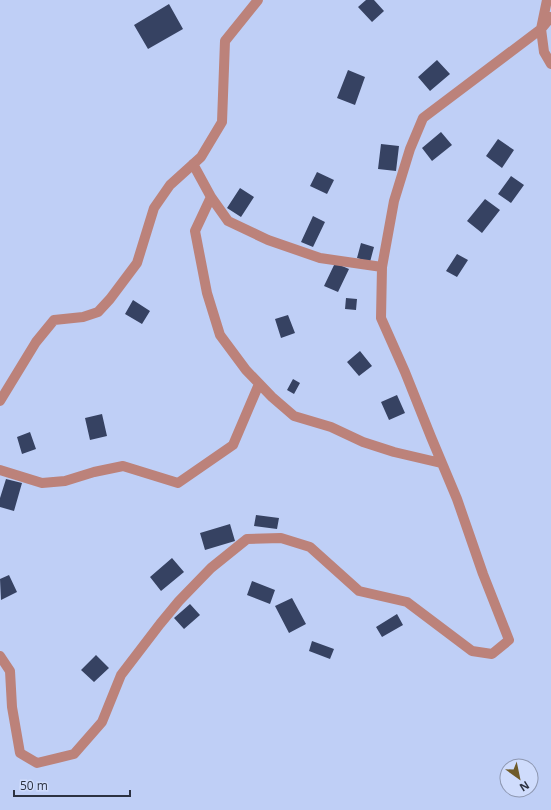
<svg xmlns="http://www.w3.org/2000/svg" width="551" height="810" viewBox="0 0 551 810" font-family="'Open Sans',sans-serif">
<rect width="100%" height="100%" fill="#bfcff6"/>
<path fill="#364262" d="M366,0h8l10,11 -12,11 -14,-15z
M169,4l14,25 -35,20 -14,-24z
M437,60l13,14 -20,17 -12,-14z
M348,70l17,7 -10,28 -18,-7z
M441,132l11,13 -20,16 -10,-13z
M498,139l16,11 -12,18 -16,-12z
M381,144l18,2 -3,25 -18,-2z
M317,172l17,8 -7,14 -17,-8z
M511,176l13,9 -13,18 -13,-9z
M240,188l14,9 -13,20 -14,-9z
M485,199l15,11 -18,23 -15,-12z
M313,216l12,6 -12,25 -12,-5z
M361,243l13,4 -4,15 -13,-4z
M457,254l11,6 -11,17 -11,-6z
M335,263l14,6 -11,23 -14,-6z
M346,298l11,1 -1,11 -11,-1z
M133,300l17,11 -8,13 -17,-10z
M288,315l7,18 -14,5 -6,-19z
M360,351l12,15 -13,10 -12,-14z
M293,379l7,4 -6,11 -7,-4z
M397,395l8,18 -16,7 -8,-18z
M102,414l5,22 -17,4 -5,-22z
M30,432l6,17 -14,5 -5,-17z
M6,479l16,4 -8,28 -14,-4v-9z
M256,515l23,3 -2,11 -23,-3z
M230,524l5,17 -30,9 -5,-17z
M172,558l12,14 -23,19 -11,-14z
M9,575l8,17 -16,8 -1,-21z
M252,581l23,9 -5,14 -23,-9z
M292,598l14,26 -17,9 -14,-27z
M190,604l10,11 -16,14 -10,-11z
M397,614l6,11 -21,12 -6,-10z
M312,641l22,8 -4,10 -21,-8z
M96,655l13,13 -15,14 -13,-12z"/>
<g fill="none" stroke-linecap="round" stroke-linejoin="round">
<path stroke="#bc827a" stroke-width="10" d="M547,0l-6,29 3,23 7,12
M193,164l18,33 17,24 40,19 52,18 62,9
M211,197l-16,34 12,62 13,42 26,35 26,27 22,19 37,11 32,15 31,10 47,11
M0,401l36,-59 18,-22 29,-3 15,-5 12,-13 27,-36 17,-55 16,-23 31,-28 21,-35 3,-81 33,-41
M0,470l42,13 23,-2 29,-9 29,-6 55,17 55,-38 26,-61
M0,656l10,15 2,36 8,46 17,10 37,-9 28,-32 19,-47 39,-51 19,-23 32,-33 36,-29 34,-1 29,9 49,44 48,11 65,49 20,3 17,-14 -26,-66 -26,-75 -26,-62 -26,-65 -24,-54 1,-51 12,-66 16,-52 13,-31 118,-89 10,-12"/>
</g>
<g transform="translate(519 778) rotate(147)"><circle r="19" fill="#cfdcfc" stroke="#8e98b1"/>
<path d="M0-3L7 15L0 10L-7 15Z" fill="#6f5b2a"/>
<text y="-6" font-size="11" font-weight="bold" text-anchor="middle" fill="#2c3241">N</text>
</g>
<path d="M14 790v6h116v-6" fill="none" stroke="#2c3241" stroke-width="2"/>
<text x="20" y="790" font-size="12" fill="#2c3241" stroke="#cfdcfc" stroke-width="3" paint-order="stroke">50 m</text>
</svg>
